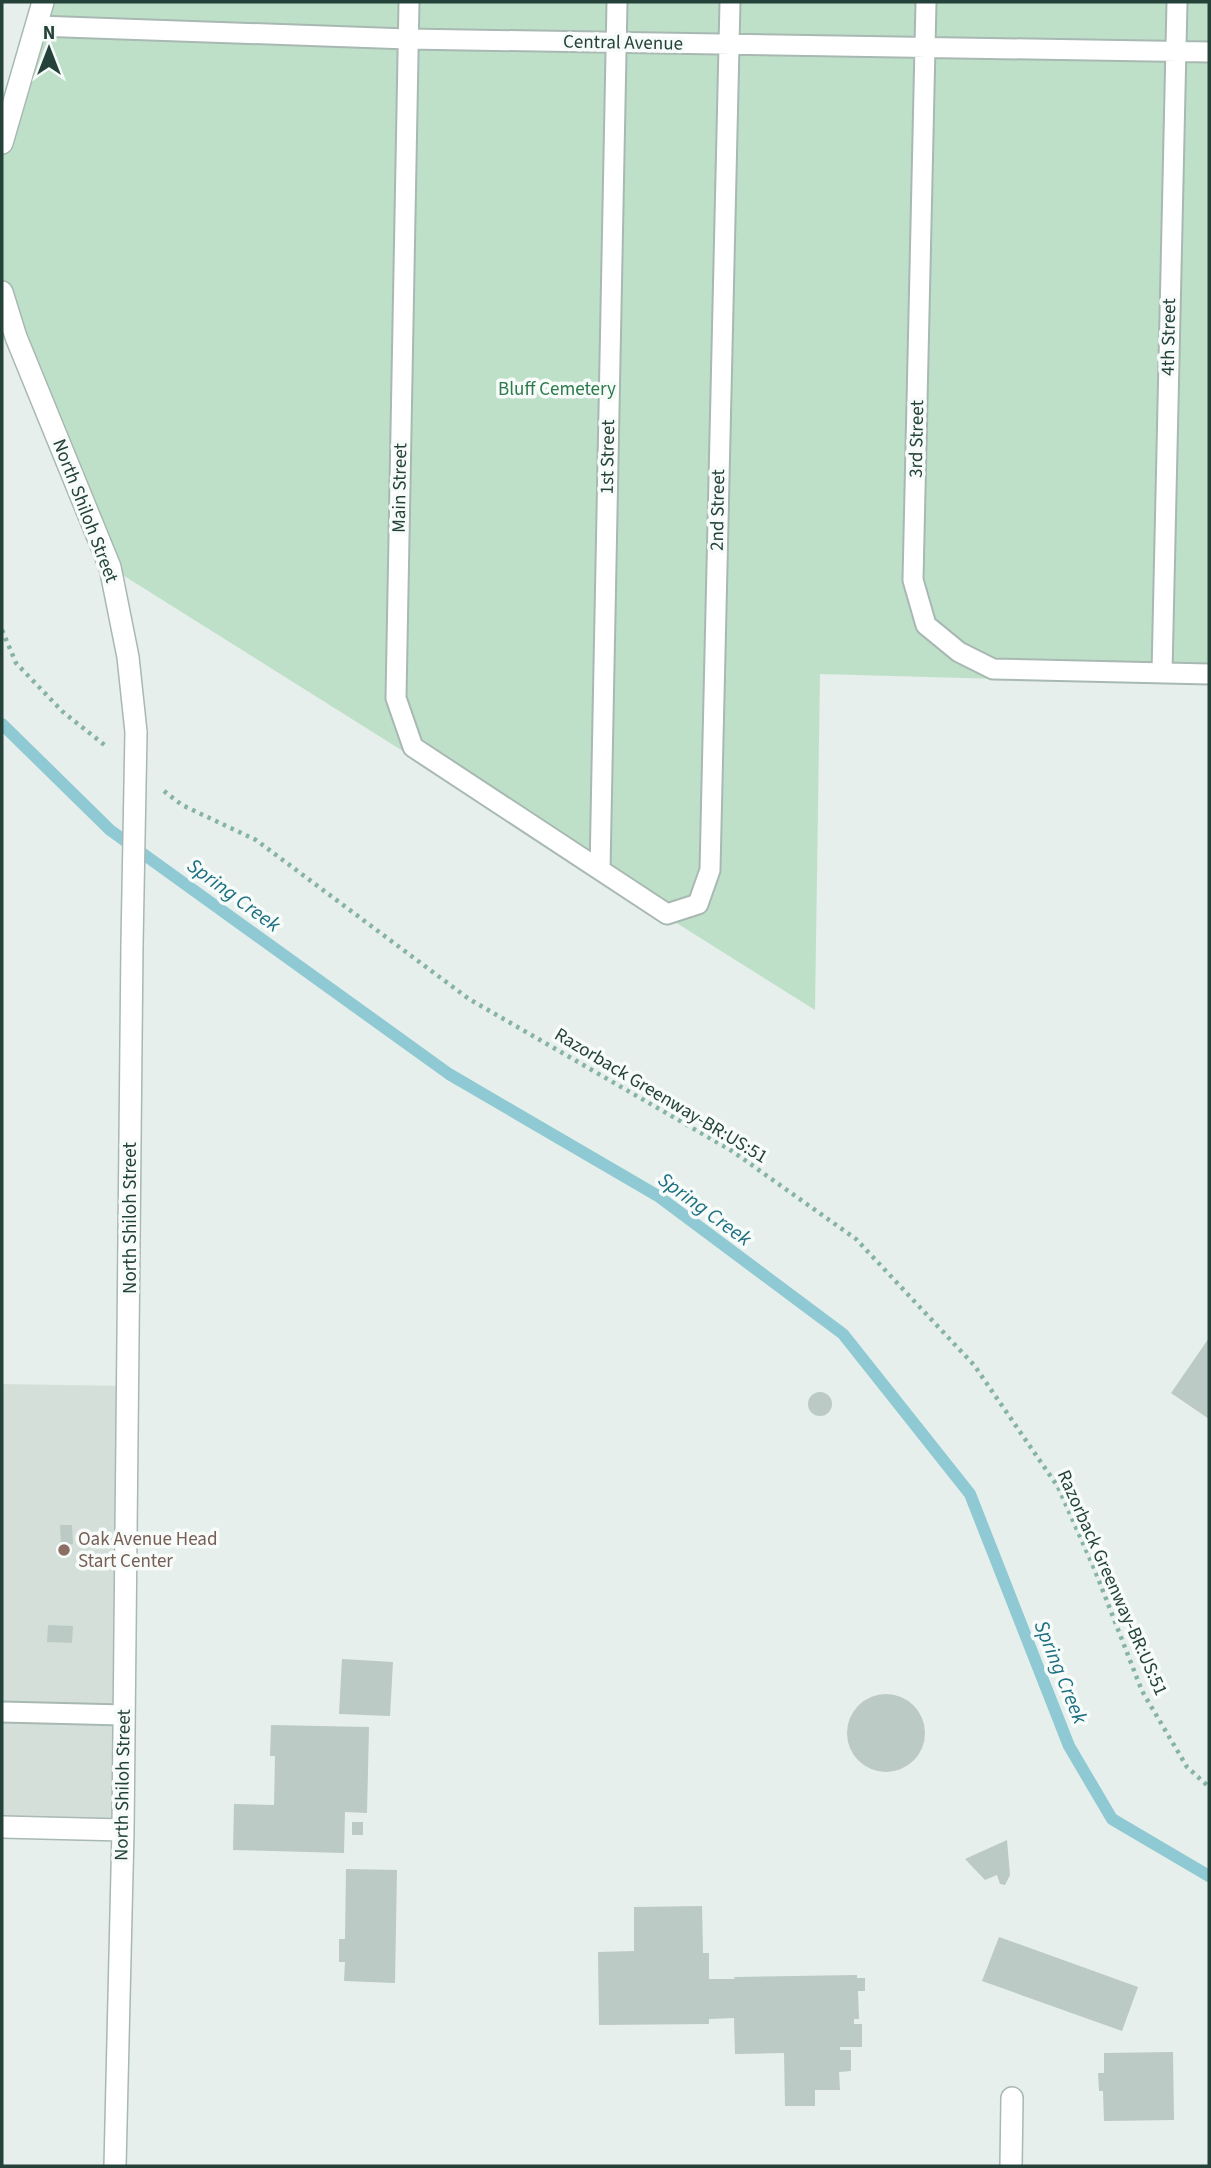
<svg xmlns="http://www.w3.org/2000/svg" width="1211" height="2168" viewBox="0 0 1211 2168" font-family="'Source Sans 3',sans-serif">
<rect width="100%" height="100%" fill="#e6efeb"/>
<path fill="#d4dfda" d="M2,1384l126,2 -5,444 -121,-3z"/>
<path fill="#bfe0c8" d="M43,2h1166v683l-389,-11 -5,336 -705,-443 -108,-275v-149z"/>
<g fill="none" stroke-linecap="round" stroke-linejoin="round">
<path stroke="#8ec9d4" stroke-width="12" d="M2,724l108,106 339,244 209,122 185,138 127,160 99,252 43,73 97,57"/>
</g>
<path fill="#bbcac4" d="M1209,1338v81l-38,-26z
M808 1404a12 12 0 1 1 24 0a12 12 0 1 1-24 0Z
M60,1525h12l1,19 -12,1z
M48,1625l25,1 -1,17 -25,-1z
M342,1659l51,3 -3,54 -51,-2z
M847 1733a39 39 0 1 1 78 0a39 39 0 1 1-78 0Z
M271,1725l98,2 -2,86 -22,-1 -1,41 -111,-3 1,-46 40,1 1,-49h-5z
M352,1822h11v13h-11z
M1007,1840l3,35 -5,10 -5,-1 -3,-9 -12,5 -20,-21z
M346,1869l51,1 -2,113 -51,-2 1,-19h-6v-23h6z
M702,1906l1,47h6v26h26l-1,-2 123,-2v3h8v13h-7l1,28h-5v5h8v23h-22v3h11v21l-12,1 1,18h-25v16h-30l-1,-53 -49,1 -1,-36 -25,1v5l-110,1 -1,-73 36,-1v-44z
M999,1937l139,50 -16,44 -140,-50z
M1173,2052l1,68 -70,1 -1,-30h-4l-1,-18h6v-20z"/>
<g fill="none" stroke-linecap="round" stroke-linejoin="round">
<g stroke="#a8b8b2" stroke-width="23">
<path id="lane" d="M409,2l-13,696 17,49 254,167 31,-10 12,-34 20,-868
M926,2l-13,578 13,45 33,27 34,17 216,5
M37,26l371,13 801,13
M1162,673l15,-671
M600,870l17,-868
M2,1712l122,3"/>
</g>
<g stroke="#a8b8b2" stroke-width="24">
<path id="street" d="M2,143l41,-141
M2,292l14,45 94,230 18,90 8,75
M2,1827l121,3
M115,2166l8,-336 9,-886
M1011,2166l1,-68"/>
</g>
<path stroke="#86b3a5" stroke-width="4.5" stroke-dasharray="3.5 5" stroke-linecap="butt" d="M2,630l14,33 47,49 44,35
M164,791l18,14 74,35 213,159 263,152 124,88 118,126 84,122 36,81 48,123 45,76 22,20"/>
<use href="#lane" stroke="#fff" stroke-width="19"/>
<use href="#street" stroke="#fff" stroke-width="21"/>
<g stroke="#a8b8b2" stroke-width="24" stroke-linecap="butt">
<path id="street-bridge" d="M132,944l4,-212"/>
</g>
<use href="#street-bridge" stroke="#fff" stroke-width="21"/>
</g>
<circle fill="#8d6e63" stroke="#f7fbf9" stroke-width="2.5" cx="64" cy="1550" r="7"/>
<g text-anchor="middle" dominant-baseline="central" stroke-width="7" stroke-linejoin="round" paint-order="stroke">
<g font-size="19" fill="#24423a" stroke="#f7fbf9">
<text transform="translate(623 43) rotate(1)">Central Avenue</text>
<text transform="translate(1169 337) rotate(-89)">4th Street</text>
<text transform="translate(917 439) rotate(-89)">3rd Street</text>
<text transform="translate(608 457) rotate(-89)">1st Street</text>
<text transform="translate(400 488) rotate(-89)">Main Street</text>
<text transform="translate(718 510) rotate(-89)">2nd Street</text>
<text transform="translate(85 511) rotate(69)">North Shiloh Street</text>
<text transform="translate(661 1096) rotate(31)">Razorback Greenway-BR:US:51</text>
<text transform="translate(130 1218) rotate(-90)">North Shiloh Street</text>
<text transform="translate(1112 1583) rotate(66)">Razorback Greenway-BR:US:51</text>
<text transform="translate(123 1785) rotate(-89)">North Shiloh Street</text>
</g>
<g font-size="19" fill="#2d7a4b" stroke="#f7fbf9">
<text x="557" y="389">Bluff Cemetery</text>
</g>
<g font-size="19" fill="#785e54" stroke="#f7fbf9" text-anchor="start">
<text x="78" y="1539">Oak Avenue Head<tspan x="78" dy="22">Start Center</tspan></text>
</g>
<g font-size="21" font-style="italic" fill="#1c6f80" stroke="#f7fbf9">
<text transform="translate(234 895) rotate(36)">Spring Creek</text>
<text transform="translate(705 1209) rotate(36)">Spring Creek</text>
<text transform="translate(1061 1672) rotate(68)">Spring Creek</text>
</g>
</g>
<rect width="1211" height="2168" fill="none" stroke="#24423a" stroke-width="7"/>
<g transform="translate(49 49)" stroke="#f7fbf9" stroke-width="5" paint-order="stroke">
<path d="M0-5L12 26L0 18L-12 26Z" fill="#24423a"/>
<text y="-10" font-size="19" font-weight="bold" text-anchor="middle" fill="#24423a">N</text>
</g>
</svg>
